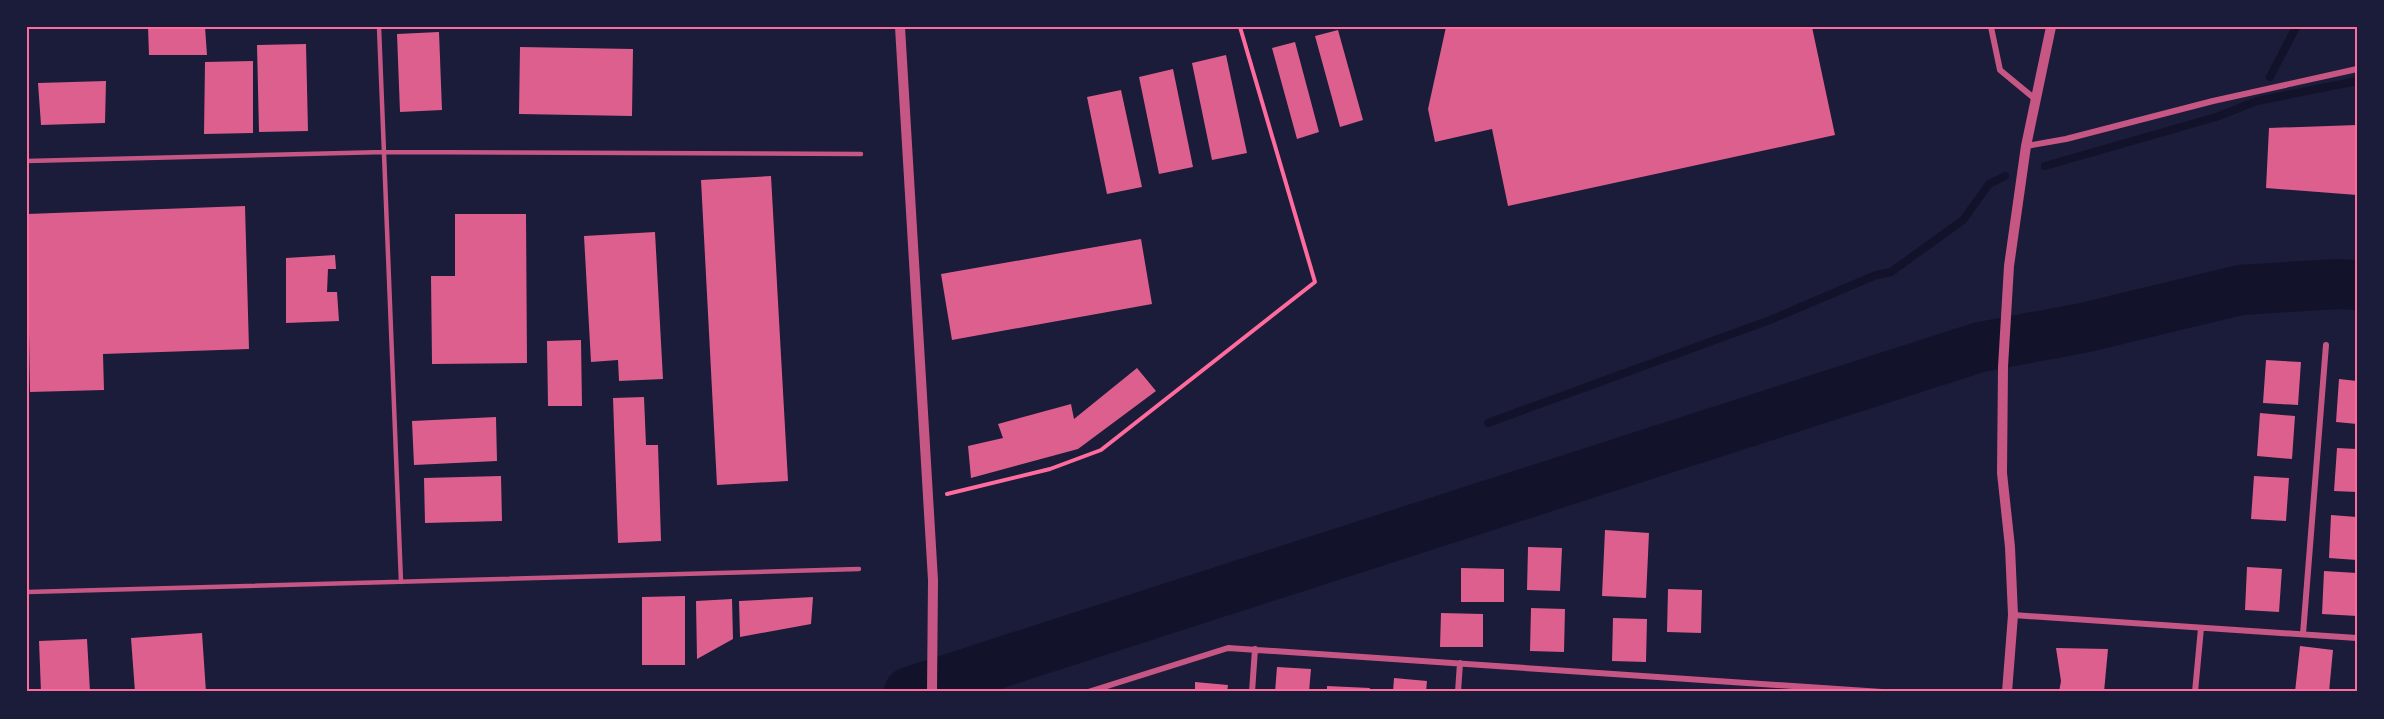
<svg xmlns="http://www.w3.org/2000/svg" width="2384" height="719" viewBox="0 0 2384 719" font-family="'IBM Plex Serif',serif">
<rect width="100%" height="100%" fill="#1b1b3a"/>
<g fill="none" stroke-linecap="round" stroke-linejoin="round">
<path stroke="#12122b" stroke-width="8" d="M2270,77l26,-50
M2045,166l171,-49 41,-16 100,-20
M1488,423l282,-103 106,-45 15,-3 72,-52 26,-36 16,-8"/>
<path stroke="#12122b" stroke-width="50" d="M909,692l1071,-345 103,-19 157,-38 97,-6 20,1"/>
</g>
<path fill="#dd5f8e" d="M148,27h57l2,28h-58z
M1446,27h366l23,108 -327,71 -16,-77 -57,13 -7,-33z
M1338,30l25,90 -23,7 -25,-91z
M439,32l3,78 -42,2 -3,-78z
M1295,42l24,90 -22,7 -25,-91z
M306,44l2,87 -49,1 -2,-87z
M520,47l113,2 -1,67 -113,-2z
M1226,55l21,98 -35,7 -20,-97z
M253,61v72l-49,1 1,-72z
M1173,69l20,98 -34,7 -20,-97z
M106,81l-1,42 -64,2 -3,-42z
M1121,90l21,97 -35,7 -20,-97z
M2357,125v70l-91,-7 3,-60z
M771,176l17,305 -71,4 -16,-305z
M245,206l4,143 -146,5 1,36 -74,2 -3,-178z
M455,214h71l1,149 -95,1 -1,-88h24z
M655,232l8,147 -44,2 -1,-21 -27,2 -7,-126z
M1141,239l11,65 -200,36 -11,-66z
M335,255l1,14h-8l-1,23h10l2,29 -53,2v-65z
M581,340l1,66h-34l-1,-65z
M2266,360l35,2 -3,43 -35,-2z
M1137,368l19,23 -78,58 -107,29 -3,-32 35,-8 -5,-14 73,-20 3,15z
M2339,379l18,2v43l-21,-2z
M644,397l2,48h12l3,96 -43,2 -5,-145z
M2260,413l35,3 -3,43 -35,-3z
M496,417l1,44 -83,4 -2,-44z
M2337,448l20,1v43l-23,-1z
M501,476l1,45 -77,2 -1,-45z
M2254,476l35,2 -3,43 -35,-2z
M2331,515l26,2v43l-28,-2z
M1605,530l44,3 -3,65 -44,-2z
M1528,547l34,1 -2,43 -33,-1z
M2247,567l35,2 -3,43 -34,-2z
M1461,568l43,1v33h-43z
M2324,571l33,2v43l-35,-2z
M1668,589l34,1 -1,43 -34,-1z
M685,596v69h-43v-68z
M813,597l-2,27 -71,13 -1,-36z
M732,599l1,40 -36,20 -1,-58z
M1531,608l34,1 -1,43 -34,-1z
M1441,613l42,1v33h-43z
M1613,618l34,1 -1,43 -34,-1z
M202,633l4,59h-71l-4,-54z
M87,639l3,53h-49l-2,-51z
M2300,646l33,4 -4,42h-34z
M2056,648l52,1 -4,43h-45l2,-11z
M1277,667l34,2 -2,23h-34z
M1394,678l33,3 -1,11h-33z
M1195,682l33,3 -1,7h-32z
M1327,686l43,2 -1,4h-42z"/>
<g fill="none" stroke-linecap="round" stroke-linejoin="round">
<path stroke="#ff6b9d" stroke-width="4" d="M947,494l103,-25 51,-19 214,-168 -75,-255"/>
<path stroke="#c65784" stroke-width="4.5" d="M379,27l22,555
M27,161l358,-9 476,2
M27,592l832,-23"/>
<path stroke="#c65784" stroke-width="6" d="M1991,27l9,43 35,29
M2026,146l40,-7 147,-38 144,-32
M2013,615l344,23
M2303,634l23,-289
M1088,692l140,-44 654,44
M1252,692l3,-43
M1458,692l2,-29
M2195,692l6,-64"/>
<path stroke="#c65784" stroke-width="10" d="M900,27l33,553 -1,112
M2007,692l6,-77 -3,-68 -8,-74 1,-106 6,-101 17,-120 25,-119"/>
</g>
<rect width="2384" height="719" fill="none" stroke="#1b1b3a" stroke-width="57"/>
<rect x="28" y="28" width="2328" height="662" fill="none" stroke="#ff6b9d" stroke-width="2"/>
</svg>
